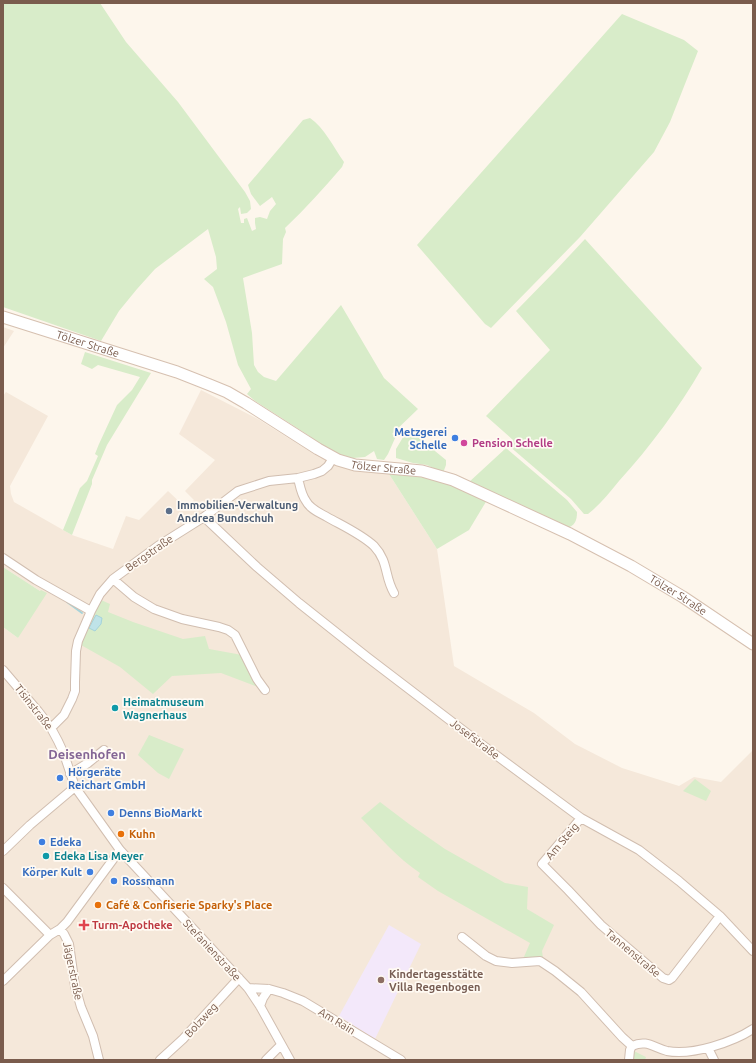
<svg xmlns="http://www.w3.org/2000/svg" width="756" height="1063" viewBox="0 0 756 1063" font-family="Ubuntu,sans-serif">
<rect width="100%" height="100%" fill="#fdf6ec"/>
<path fill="#f5e8da" d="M3,327l11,4 -11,17z
M201,390l57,29 62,39 27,9 42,4v3l48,75 17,117 80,47 41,31 47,24 57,18 15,-9 27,5 32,-32v310h-750v-433l15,11 22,-47 -37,-24v-171l3,-4 42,24 -38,70 1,8 3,8 58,33 41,14 13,-33 13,4 29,-29 17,16 9,-7 -9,-9 30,-31 -36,-26z"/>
<path fill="#f3e8fa" d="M389,925l32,19 -46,95 -36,-23z"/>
<path fill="#d8ecc9" d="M3,3h97l26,39 52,60 67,90 5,9 1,8 -4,4 -6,1 -1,-7 -2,2 3,14h3v-4l3,-1 5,13 4,-2 -1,-6v-5l5,-1 7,2 3,-8 6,-7 -4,-7 -12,9 -9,-12 -3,-9 55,-65 7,-2c14,9 24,30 34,44l-2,5c-18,21 -37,42 -57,61l1,4 -3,7 -1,25 -39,14 9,55 2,32 4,7 6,5 12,4 65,-76 43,73 34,31 -26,25 4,2 -8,18 -4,6 -7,-1 -3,-8 -9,6 -12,1 -13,-3 -15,-6 -17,-14 -53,-34 -8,-7 4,-5 -13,-24 -12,-43 -13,-35 -9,-8 13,-10 -1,-12 -8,-28 -53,40 -18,20 -18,22 -18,30 -98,-34z
M622,14l62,26 14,11 -28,71 -16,30 -74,85 -89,91 -6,-4 -68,-79z
M585,239l117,129c-23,40 -52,79 -83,113 -10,12 -19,24 -31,33h-4l-13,-15 -63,-54 5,-5 -27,-24 64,-66 -34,-39 39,-40z
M85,352l66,21 -44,72 -15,35v4l-20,51 -9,-5 17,-42 7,-7 11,-25 -3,-2 4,-10 18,-39 15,-15 8,-13 -42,-12 -6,4 -11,-5z
M408,429l38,31v5l-3,8 -16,-8 -14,-2 -17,-5v-9z
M506,448l61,52 10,12c0,9 -2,14 -12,17l-97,-46z
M389,474l50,5 48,21 -18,30 -32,19z
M3,567l37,24 1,-1 6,3 -29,45 -15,-11z
M101,600l9,4 -2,8 25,10 50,17 22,-3 4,13 33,6 7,15 9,17 -37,-14 -49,3 -19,18 -33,-27 -39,-22 4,-12z
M149,735l35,14 -15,30 -11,-6 -20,-18z
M695,779l16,12 -5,10 -23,-10z
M380,802l29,22 36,25 60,34 23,4 -1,22 27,16 -12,26 1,7 -20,1 7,-16 -92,-52 -20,-14 2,-4c-23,-15 -40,-36 -59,-55z
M632,1050l14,7 -1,3h-14z"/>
<path fill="#bfe3e8" stroke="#a5d3da" d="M96,615l6,3 -1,6 -6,7 -6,-3z"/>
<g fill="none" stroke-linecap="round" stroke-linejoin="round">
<path stroke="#a5d3da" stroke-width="2" d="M67,602l15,11"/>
<g stroke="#d1beb0" stroke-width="10">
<path id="street" d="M298,478c2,8 3,16 8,23 4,8 14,12 21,16 16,9 34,17 47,29 15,16 10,30 20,47
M204,517l53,50 42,36 68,54 114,87 100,74 58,32 40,31 41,35 33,35
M3,558l33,22 55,31
M113,579l21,18 20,12 28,10 37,8 9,3 7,5 22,44 8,11
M3,670l35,41 13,17 7,13 6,13 11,33 45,63 128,138 12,18 30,54
M51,728l13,-13 8,-16 3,-8v-9l1,-31 2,-10 13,-30 9,-17 13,-15 45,-33 46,-29 34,-26 31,-10 29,-3 16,-4 8,-3 6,-5 5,-8
M70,774l18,-11 16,-13
M581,818l-39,46 26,26 33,35 62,53 6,2 3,-2 48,-62
M3,851l27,-26 45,-38
M3,888l47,47
M60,929l4,5 5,10 6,42 6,21 12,29 6,24
M462,937l24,19 10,5 16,2 28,-2 15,10 26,21 41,45 10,9
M3,981l47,-46 10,-6 7,-7 53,-72
M248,988l21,1 14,4 20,8 98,59
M260,1006l3,-8 6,-9
M632,1046c15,-7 22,2 35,5 25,5 66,-9 86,-22
M708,1048l6,12
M160,1060l23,-21 56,-61
M266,1060l15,-15
M629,1060l1,-10 2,-4"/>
</g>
<g stroke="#d6c0b0" stroke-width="13">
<g id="secondary">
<path id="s1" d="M3,317l174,55 33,13 17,7 19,11 72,46 20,11 17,5 67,6 31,9 117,54 61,32 52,31 70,47"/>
</g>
</g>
<use href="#street" stroke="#fff" stroke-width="8"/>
<use href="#secondary" stroke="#fff" stroke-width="11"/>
</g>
<g fill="#3f7fe0" stroke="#fffaf3" stroke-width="1.5">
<circle cx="455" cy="438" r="4"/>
<circle cx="60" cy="778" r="4"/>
<circle cx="111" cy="813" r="4"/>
<circle cx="42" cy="842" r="4"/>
<circle cx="90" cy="872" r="4"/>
<circle cx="114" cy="881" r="4"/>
</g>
<circle fill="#d1479c" stroke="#fffaf3" stroke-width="1.5" cx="464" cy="443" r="4"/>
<circle fill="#5c6f8a" stroke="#fffaf3" stroke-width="1.5" cx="169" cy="511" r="4"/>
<g fill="#0f9aa8" stroke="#fffaf3" stroke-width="1.5">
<circle cx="115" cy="708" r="4"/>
<circle cx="46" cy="856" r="4"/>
</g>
<g fill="#e8710a" stroke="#fffaf3" stroke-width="1.5">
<circle cx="121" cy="834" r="4"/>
<circle cx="98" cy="905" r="4"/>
</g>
<path fill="#e0444e" stroke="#fffaf3" stroke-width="1.5" d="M82 919h4v4h4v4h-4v4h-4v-4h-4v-4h4z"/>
<circle fill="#8d6e63" stroke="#fffaf3" stroke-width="1.5" cx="381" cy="980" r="4"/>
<g text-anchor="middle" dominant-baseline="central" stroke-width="3.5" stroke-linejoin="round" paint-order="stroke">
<g font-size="11" fill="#7a5c4d" stroke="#fffaf3">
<text stroke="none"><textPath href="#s1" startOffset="89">Tölzer Straße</textPath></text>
<text stroke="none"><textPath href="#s1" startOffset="413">Tölzer Straße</textPath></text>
<text transform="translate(149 553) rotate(-35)">Bergstraße</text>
<text stroke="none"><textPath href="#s1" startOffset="737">Tölzer Straße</textPath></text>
<text transform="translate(34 707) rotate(52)">Tisinstraße</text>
<text transform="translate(475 739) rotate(37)">Josefstraße</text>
<text transform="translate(562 841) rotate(-50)">Am Steig</text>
<text transform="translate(212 950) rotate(47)">Stefanienstraße</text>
<text transform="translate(633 953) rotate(40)">Tannenstraße</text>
<text transform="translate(73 971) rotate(78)">Jägerstraße</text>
<text transform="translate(201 1020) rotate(-47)">Bolzweg</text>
<text transform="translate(337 1021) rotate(31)">Am Rain</text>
</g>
<g font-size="11" font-weight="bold" fill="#366cbe" stroke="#fffaf3" text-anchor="start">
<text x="447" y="432" text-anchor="end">Metzgerei<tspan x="447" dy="13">Schelle</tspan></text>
<text x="68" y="772">Hörgeräte<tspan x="68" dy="13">Reichart GmbH</tspan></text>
<text x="119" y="813">Denns BioMarkt</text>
<text x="50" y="842">Edeka</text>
<text x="82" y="872" text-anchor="end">Körper Kult</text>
<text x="122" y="881">Rossmann</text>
</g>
<g font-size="11" font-weight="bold" fill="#b23c85" stroke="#fffaf3" text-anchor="start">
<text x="472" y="443">Pension Schelle</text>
</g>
<g font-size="11" font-weight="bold" fill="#4e5e75" stroke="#fffaf3" text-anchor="start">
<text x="177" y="505">Immobilien-Verwaltung<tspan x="177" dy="13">Andrea Bundschuh</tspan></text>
</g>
<g font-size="11" font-weight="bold" fill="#0d838f" stroke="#fffaf3" text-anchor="start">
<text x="123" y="702">Heimatmuseum<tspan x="123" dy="13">Wagnerhaus</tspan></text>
<text x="54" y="856">Edeka Lisa Meyer</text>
</g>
<g font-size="11" font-weight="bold" fill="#c56008" stroke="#fffaf3" text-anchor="start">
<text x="129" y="834">Kuhn</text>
<text x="106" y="905">Café &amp; Confiserie Sparky's Place</text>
</g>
<g font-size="11" font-weight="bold" fill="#be3a42" stroke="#fffaf3" text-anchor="start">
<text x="92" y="925">Turm-Apotheke</text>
</g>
<g font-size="11" font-weight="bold" fill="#785e54" stroke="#fffaf3" text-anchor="start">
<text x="389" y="974">Kindertagesstätte<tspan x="389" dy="13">Villa Regenbogen</tspan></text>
</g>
<g font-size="13" font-weight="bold" fill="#846695" stroke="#fffaf3">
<text x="87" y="754">Deisenhofen</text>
</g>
</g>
<rect width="756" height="1063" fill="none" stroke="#7a5c4d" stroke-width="8"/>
</svg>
